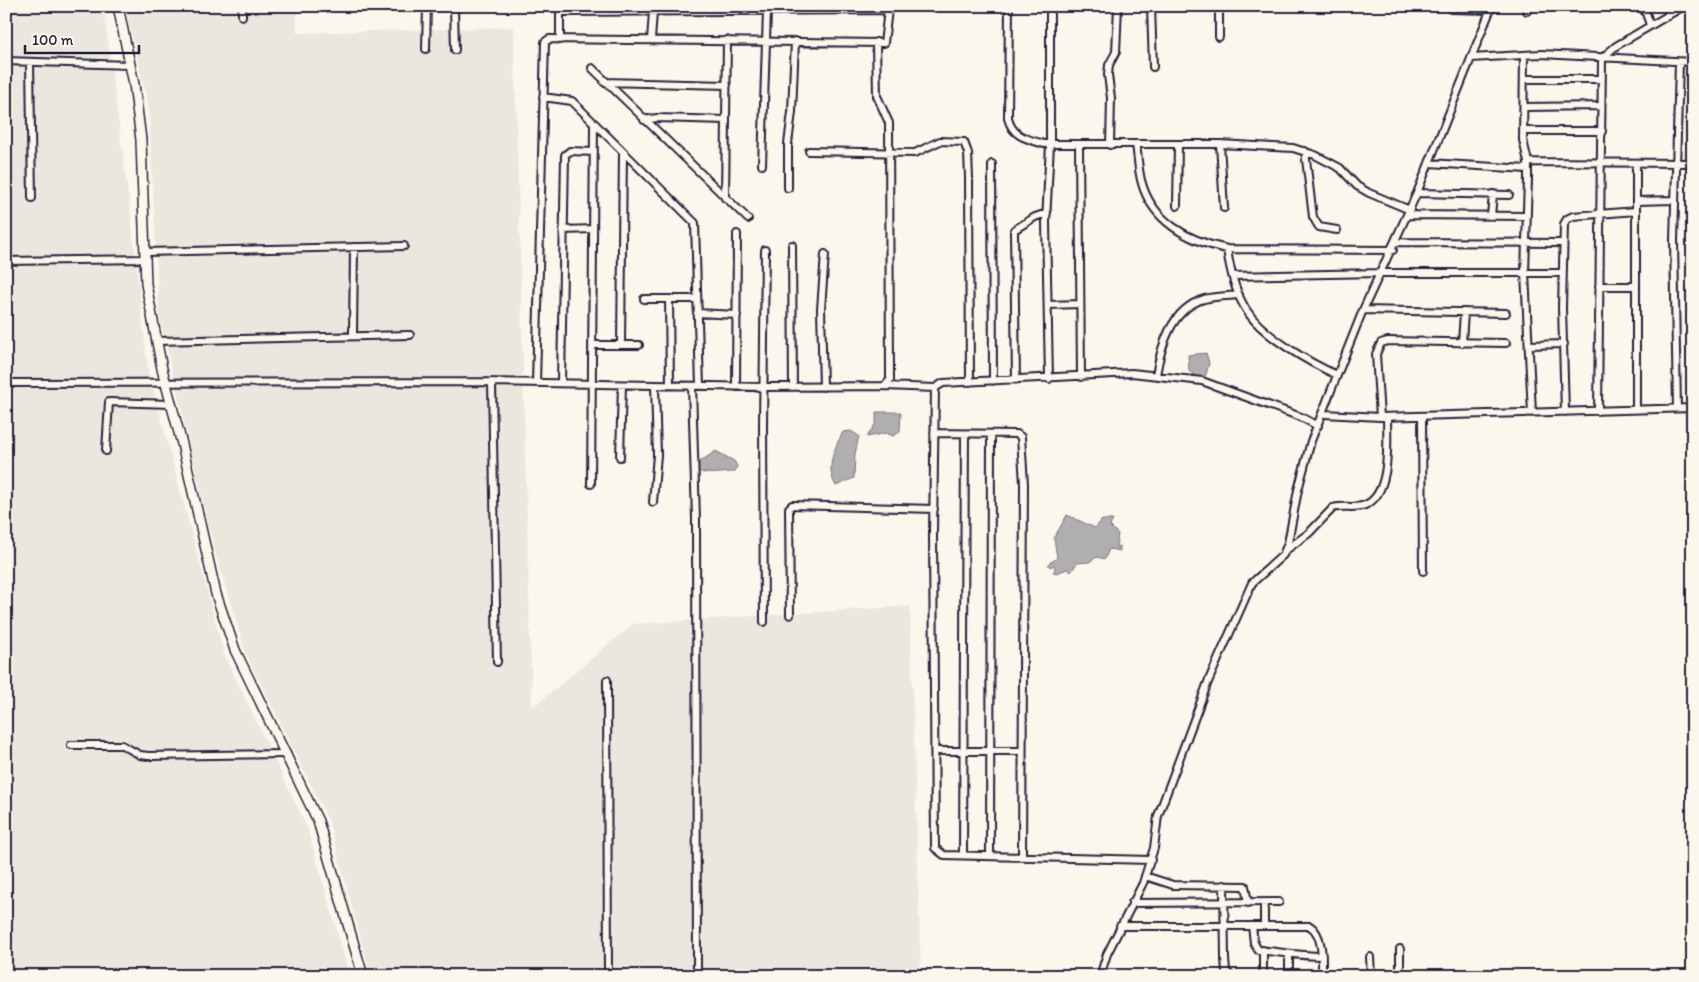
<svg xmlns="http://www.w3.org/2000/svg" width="1699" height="982" viewBox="0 0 1699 982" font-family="Itim,sans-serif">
<rect width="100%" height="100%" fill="#fbf7ec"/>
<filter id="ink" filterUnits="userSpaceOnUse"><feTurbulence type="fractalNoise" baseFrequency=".02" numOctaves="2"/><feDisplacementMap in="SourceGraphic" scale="10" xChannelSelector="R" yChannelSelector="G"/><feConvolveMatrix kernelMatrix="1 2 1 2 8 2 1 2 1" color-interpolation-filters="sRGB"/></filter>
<g filter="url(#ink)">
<path fill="#ebe7df" d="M6,6h97l27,201 18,163 76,284 83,173 43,149h-344z
M125,6h172v27l217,-6 18,681 101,-84 277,-18 11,370h-550l-42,-154 -83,-168 -32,-106 -55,-232 -10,-207z"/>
<path fill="#b1aeb0" stroke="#787681" d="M1206,353l3,10 -3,12 -8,3 -9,-7 -1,-16z
M876,412h25l-1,20 -7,4 -7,-3 -19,4 9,-14z
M851,431l8,5 -4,18 -1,24 -18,8c-11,-18 -2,-37 7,-54z
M716,451l18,10 3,5 -2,6c-12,0 -26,4 -37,-1v-8z
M1067,515l28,13 7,-8h11l-3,6 8,8 -2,13 4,-1v5l-11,-2 -4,10 -8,-2 -8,5 -12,1 -6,9 -4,-3 -10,4 -4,-1 2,-3 -1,-4 -4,2 -2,-3 9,-6 -3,-20z"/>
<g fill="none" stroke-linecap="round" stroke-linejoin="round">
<g stroke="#22223b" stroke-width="10">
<path id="minor" d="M454,6l1,44
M560,6v34
M1009,6l-1,112c4,19 20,21 36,26h176l73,4 22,7 25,13 17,18 12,7 41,17
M1151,6l2,61
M1219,6v31
M1527,6v5
M1641,6l5,7 4,12
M1668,6v10
M1451,9l40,1
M242,16v-10
M651,40l2,-28
M426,49l1,-43
M1524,56l-1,84 5,22v17l-3,94 7,140
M1471,58l70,-4 152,8
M6,61l124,4
M30,62l2,136
M592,68l156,151
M1524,79h76
M604,82l123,3
M543,97l29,4 123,122 5,163
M1524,107l77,-1
M644,120l13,-2 69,2
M1523,131h79
M1079,144l2,233
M1220,144l4,64
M1110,145l1,-47 -3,-23 1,-10 7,-13 2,-46
M1136,145c2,11 2,23 5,35 10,41 47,61 86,69l166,1
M809,151l106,2 25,-12 24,1 4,11 1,25 1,204
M1305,151l8,66 6,10 18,3
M1528,162l159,1 6,3
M1429,163l99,6
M992,164l1,217
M762,165l5,-154
M788,188v-44l4,-32 3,-71
M1417,193l92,2
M725,198l2,-158
M1636,201l39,-1
M1177,206l1,-61
M1408,215l118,1
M1491,216l2,-22
M563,230l30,-1
M1396,242l166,1
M792,245l1,142
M1227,249c3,21 8,44 20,62 16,25 63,52 90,64
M145,252l259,-6
M6,261l140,-2
M1232,276l149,-3h181
M1599,286h37
M644,299h53
M669,299l1,86
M1048,305l32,-1
M1363,310l143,3
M697,313l40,2
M353,336l1,-89
M157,341l253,-6
M1462,343l2,-31
M592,345h47
M621,345l2,-193
M1529,345l35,-1
M1156,375c5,-29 15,-66 48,-76 11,-3 24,-3 35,-4
M1049,379l-3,-157 4,-78v-138
M1016,380l-2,-150 21,-13 12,-4
M492,382l5,280
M6,383l486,-1 273,5 120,-1 5,-6 -1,-257 -12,-27 -1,-54
M536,383l9,-341 4,-3 335,4 4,-33 -328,2
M561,383l4,-228 5,-4 24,1
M692,386l4,133 1,457
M885,386l50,2
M736,387l1,-153
M823,387l-2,-78 4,-55
M1677,408l-3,-168 5,-177
M1636,409v-245
M1598,411l4,-353 14,-12 68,-40
M1565,412l-3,-104 2,-84 3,-5 6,-3 63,-5
M1324,414l56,3 313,-9
M1422,416l1,155
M1380,417l-4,-63 5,-11 7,-2 118,2
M934,433l83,1 4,3 3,47 -2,373
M106,451l3,-49 62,2
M620,457l2,-72
M591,484l3,-361
M653,502l4,-47 -2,-70
M1286,550l23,-17 24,-25c11,-3 22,1 32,-3 27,-11 22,-65 22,-88
M790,615l-1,-107 3,-3 142,4
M764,622l-1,-196 2,-176
M607,680l1,296
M71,745h51l18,10 8,1 139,-2
M936,751h86
M963,855l2,-421
M990,856l1,-422
M1151,860l-207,-5 -9,-7 -2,-314 2,-146 8,-5 189,-10 70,8 99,36 17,9
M1145,876l28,9 72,1 3,17
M1224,885l1,74 1,12 5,5
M1132,903l147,-1
M1264,903v23
M1120,926h190c14,9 12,36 12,50
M1252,926l2,17 4,7c22,2 41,6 64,6
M1400,949v27
M1263,950v26
M1289,954v22
M1370,957l1,19
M1100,976l7,-22 36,-71 11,-35 4,-32 50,-134 44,-99 31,-28 5,-12 10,-53 13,-49 52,-131 54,-117 75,-187"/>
</g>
<g stroke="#22223b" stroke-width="12">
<path id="tertiary" d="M118,6l16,78 7,56 5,144 16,85 20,75 34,150 19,56 83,171 45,155"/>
</g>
<use href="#minor" stroke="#fbf7ec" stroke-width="6"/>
<use href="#tertiary" stroke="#fbf7ec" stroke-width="9"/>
</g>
</g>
<rect width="1699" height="982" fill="none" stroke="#fbf7ec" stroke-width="25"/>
<rect x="12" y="12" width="1674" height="957" fill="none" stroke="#22223b" stroke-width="2" filter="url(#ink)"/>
<path d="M25 45v8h114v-8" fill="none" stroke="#22223b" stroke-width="2.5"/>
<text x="32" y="45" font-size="15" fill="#22223b" stroke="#fbf7ec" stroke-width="4" paint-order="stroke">100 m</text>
</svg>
